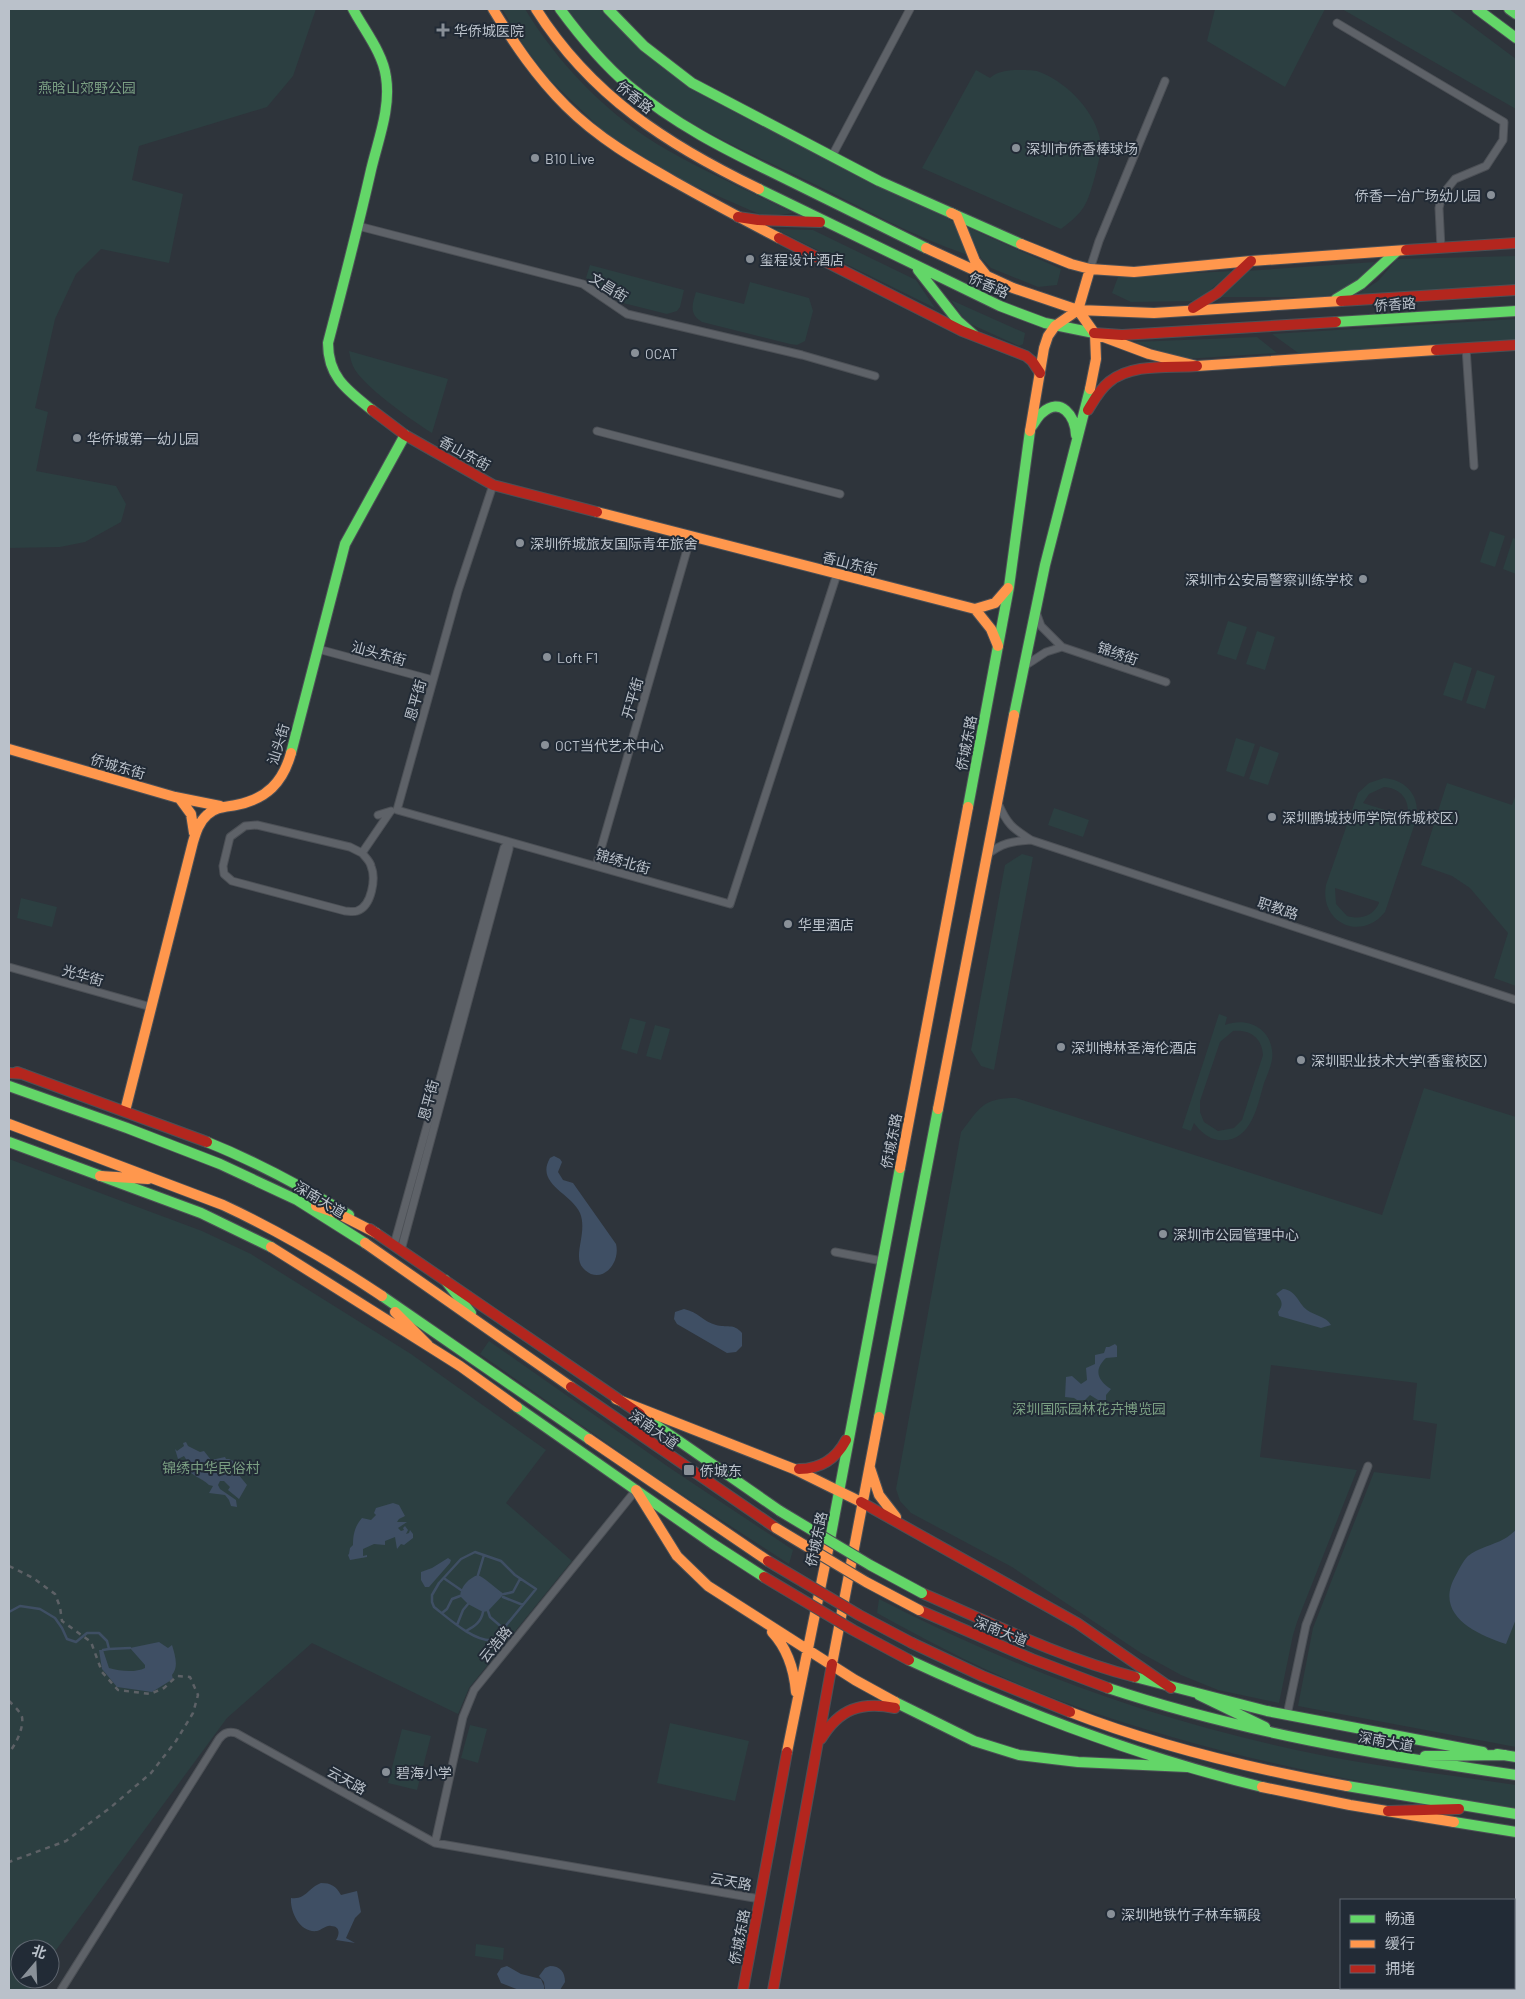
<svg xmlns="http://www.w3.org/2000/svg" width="1525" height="1999" viewBox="0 0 1525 1999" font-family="Barlow,'Noto Sans SC',sans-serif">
<rect width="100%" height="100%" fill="#2e343b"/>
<path fill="#2c3f41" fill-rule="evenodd" d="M9,9h307l-23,67 -26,31 -128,39 -7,34 51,14 -14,69 -68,-14 -25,25 -21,45 -20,89 13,4 -12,59 80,15 10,18 -5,18 -36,20 -25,5 -51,1z
M502,9h23c33,54 78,101 132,135 43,26 91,46 136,69l-20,3 -14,-2 -87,-38 -37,-21 -34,-26 -53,-51 -24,-32z
M567,9h37l40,44 43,32 82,45 115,58 66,31 7,6 11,30c-56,-19 -105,-47 -158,-73 -81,-39 -166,-73 -223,-146 -6,-9 -15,-17 -20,-27z
M1215,9h110l-40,78 -78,-46z
M1342,9h107l67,50v50z
M976,70l14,8c7,-7 19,-8 28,-8 6,0 14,0 19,1 27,9 55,37 62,64 4,13 -1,29 -4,41 -8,29 -10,35 -34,53l-139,-61z
M967,227l94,42 -4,16 -19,2 -47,-19 -10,-10z
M775,229l38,1 103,50 19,28z
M1516,256v29l-160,10 22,-14 19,-22z
M1375,262l-18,20 -31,15h-108l28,-26z
M590,265l94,25 -4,17 -3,4 -10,3 -44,-11 -37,-25z
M1233,271l-36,30 -66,1 -19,-9 6,-16z
M750,282l59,16 4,13 -8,30 -8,4 -7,-1 -88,-22c-13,-8 -10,-17 -6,-30l48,12z
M951,300l74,33 -2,11 -4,2 -53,-24z
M1516,319v24l-215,12 -29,-21z
M1257,337l20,16 -92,6 -51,-17z
M349,351l99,28 -16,54c-18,-11 -71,-48 -79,-67 -2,-4 -3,-10 -4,-15z
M1490,531l15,5 -10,31 -15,-5z
M1513,538l3,1v35l-13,-5z
M1228,621l19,6 -11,33 -19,-6z
M1257,631l18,6 -10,33 -19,-6z
M1454,662l18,6 -10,33 -19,-6z
M1477,670l18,6 -10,33 -19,-6z
M1236,738l19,6 -11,33 -18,-6z
M1260,746l19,7 -11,32 -19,-6z
M1384,778c23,2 37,19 32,42l-31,92c-24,30 -66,11 -59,-27l32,-92 11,-10zM1384,787c17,1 27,14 23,30l-44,-14 6,-9zM1335,888l44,14v1c-6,13 -18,17 -32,13l-11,-12z
M1447,783l65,22 4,-11v192l-22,-8 14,-45 -38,-45 -18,-12 -31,-11z
M1054,808l35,12 -6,17 -35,-12z
M1022,854l11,3 -39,213 -13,-4 -10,-16 34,-185z
M21,898l36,9 -5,20 -35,-9z
M1219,1014l8,3 -2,8c20,-8 44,1 47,25 2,11 -4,23 -8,33 -7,24 -13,61 -46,57 -11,-2 -18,-9 -24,-17l-3,8 -9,-3zM1233,1031c17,-2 29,7 30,24l-21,65 -8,8 -16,3 -14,-9 -4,-10v-11l20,-59z
M630,1018l16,4 -9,32 -16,-5z
M655,1025l15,4 -9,31 -15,-4z
M1424,1088l92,29v630l-218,-41 15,-78 61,-156 56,7 7,-55 -24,-4 4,-37 -146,-18 -11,92 97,13 -60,152 -4,13 -14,68 -61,-13 -37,-15 -40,-22 -129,-86 -101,-54 -11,-12 -4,-12 65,-357c19,-24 21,-34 55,-34l366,117z
M9,1159l193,72 49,23 160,100 135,96 -40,53 66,58 -103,127 -11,26 -146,-71 -85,75 -177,240v-9h-30v30h16l-6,11h-21z
M489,1341l181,127 123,82 -4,14 -128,-83 -181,-127z
M879,1599c126,65 258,115 395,146 80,19 162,28 242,40v23c-150,-23 -298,-51 -441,-102 -69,-24 -135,-58 -198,-93z
M670,1723l79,18 -14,60 -78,-18z
M470,1725l17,4 -9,34 -17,-5z
M402,1729l29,7 -14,54 -29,-7z
M476,1944l28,4 -1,12 -28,-4z"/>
<path fill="#3f4f64" d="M554,1156l6,3 2,3 -4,10 5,8 10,3 43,61c5,20 -16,43 -33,24 -11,-12 5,-35 -3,-55 -9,-20 -45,-29 -30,-55z
M1283,1289c13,1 15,14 24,21 8,6 19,6 24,15l-10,3 -42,-12 -1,-4c6,-7 4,-12 -2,-18z
M684,1309c14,3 20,13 32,16 10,3 18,-2 26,8v13l-6,6 -9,1 -50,-29 -3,-5 1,-7z
M1115,1344l2,2v11l-11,1c-13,12 -8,23 5,31l-5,6v5h-8l-8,-5 -5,5h-8l-3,-2 -9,-1 1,-20 6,-1 9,8 6,-4 -1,-12 9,-4v-9l9,-2 2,-6h3z
M186,1442l2,4 12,6 4,-1 7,9 14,-3 1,2h3l10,5 3,-1 -1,5 -2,1 -1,5 9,11 -8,14 -11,-9 2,-3 -6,-6h-4l-2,4 2,4 16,11 1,7 -6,-1 -2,-6 -4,-5 -16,-2 4,-7 -4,-1c-7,-7 -20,-10 -24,-19l4,-2 -5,-8 -6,3 -3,-10 2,2 7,-5 -1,-3z
M393,1503l6,2 6,11 -6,3 -2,3h10l-9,6 3,3 3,-1 -1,-2 2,-2 3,4 -2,4 3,-1 1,-3 3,4v4l-9,7 -3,-1 -4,5 -2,-12 -10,4v4l-11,-1 -11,5v7l4,-1v2l-17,3 -2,-5 1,-1 1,-6 3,-3c0,-11 2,-19 9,-27l9,2 5,-5 -2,-2 2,-5z
M1516,1530v89l-10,25c-31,-10 -73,-30 -50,-69 3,-6 7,-14 12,-19 10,-8 25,-11 36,-17 4,-2 8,-6 12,-9z
M448,1558l3,2 -1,3 -21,24h-4l-4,-7v-8l11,-4z
M478,1575c10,5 17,13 26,19l-16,17 -5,1 -15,-8 -8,-8c1,-10 9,-18 18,-21z
M159,1642l9,6 4,-3c3,10 7,22 0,30l1,4 -21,13 -35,-5 -15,-18 -3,-19h4l6,18c11,3 26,5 36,0v-3l-15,-17z
M321,1883c10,0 15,3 20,12l16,-4 4,21 -6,6 -9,20 9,5 -19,-3c4,-6 4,-14 -5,-14 -5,-1 -9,4 -14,5 -18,2 -27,-20 -26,-33 15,2 17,-10 30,-15z
M507,1966l14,8 20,5 3,7v4h-25l-18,-7 -4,-9 4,-6z
M550,1966c10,0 15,6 15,16l-5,8h-15l-1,-8 -5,-6 6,-8z"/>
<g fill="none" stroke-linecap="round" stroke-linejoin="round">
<path stroke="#3f4f64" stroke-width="2.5" d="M475,1552l26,9 14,14 21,14 -42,51c-19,3 -46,-22 -60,-33l-2,-5v-7l7,-12 22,-24z
M478,1575l6,-20
M445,1579l16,11
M504,1594l9,-2 7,-13
M503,1597l20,8
M488,1611l2,6 14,12
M9,1612l11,-6 20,3 15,9 7,10 5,11 9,3 11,-9h12l8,8 2,8 -6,1
M442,1613l5,-4 5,-10 8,-3
M457,1625l6,-15 5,-6
M466,1631c9,-5 15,-9 17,-19
M109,1649l21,-1"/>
<g stroke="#4c5056" stroke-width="9">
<path id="street" d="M1337,23l167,99 -1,18 -17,26 -31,13 -13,16 -3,13 2,40
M832,156l78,-147
M358,226l225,58 44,30 175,41 73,21
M1090,269l9,-28 66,-160
M1466,348l8,118
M597,431l243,63
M493,485l-35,106 -61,219 333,94 107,-330
M1036,612l5,14 21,21 104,35
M318,649l115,31
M1023,667l23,-15 16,-5
M998,803c9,21 14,25 33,37l485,160
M378,815l13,-4
M362,853c3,4 8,8 9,13 5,12 1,40 -14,45 -4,1 -9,0 -12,0l-113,-30 -8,-7 -1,-8 7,-29 15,-11 12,-1 93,22 12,6 28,-41
M987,855c14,-12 26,-14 44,-15
M596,866l95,-330
M9,967l142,40
M394,1245l110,-397 5,-6
M401,1250l108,-401v-7
M835,1252l47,9
M1287,1715l19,-90 62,-159
M435,1843l28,-126 11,-27 162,-200
M61,1990l158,-251c5,-6 9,-8 17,-6l199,110 325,56"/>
</g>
<g stroke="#4c5056" stroke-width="12">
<path id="fast" d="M353,9c11,21 30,44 33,68 5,31 -8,63 -15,93 -13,58 -28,115 -43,173 0,34 19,47 44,67
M560,9c20,27 42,54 68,76 46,39 98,65 152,91 49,24 97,48 146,72
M608,9l36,37 48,37 187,98 142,63
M1477,9l39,29
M1509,9l7,5
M759,189l241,117 45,17 49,10
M918,270l40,51 16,14
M1336,299l25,-15 36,-33
M1336,322l180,-11
M1032,426c3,-4 6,-10 10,-13 19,-17 33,3 34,22
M1014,715l31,-150 45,-176
M291,753l54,-209 60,-109
M968,807l41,-220 21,-156
M9,1086l118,42 93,36 77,36 68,43
M9,1142l192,71 70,34
M207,1142c50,20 96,45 142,73
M445,1280l26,33
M382,1296l207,143
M517,1407l196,137 51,33
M640,1414l140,97
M879,1417l59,-308
M829,1545l71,-377
M909,1660c114,53 231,97 353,127
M1135,1677l132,34 216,41
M1108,1688c133,44 270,67 408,87
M1199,1695l66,32
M895,1702l79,39 45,14 59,7 109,5
M1497,1754l19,3
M1425,1756l80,-1
M1347,1786l169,28
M1454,1822l62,10"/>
</g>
<g stroke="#4c5056" stroke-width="12">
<path id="slow" d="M493,9c22,36 43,67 73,97 32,32 70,54 109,76 34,19 69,38 104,56
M536,9c55,87 132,136 223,180
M951,213l6,3 18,45 11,14
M1021,244l50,20 19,5 44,3 117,-11 155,-11
M926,248l87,40 65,22 76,3 187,-12
M1078,310l17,24 1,25 -6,30
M1101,336l48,18 48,12 239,-16
M1030,431l14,-83 4,-12 7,-10 23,-16 12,-41
M597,512l378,97 20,-6 13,-15
M975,609l16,20 7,17
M9,749l166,48 45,9
M180,799l11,15 3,19
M938,1109l76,-394
M125,1111l68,-269c3,-10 6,-20 14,-27 8,-8 18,-8 29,-10 31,-6 47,-23 55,-52
M9,1124l214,81c56,26 108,57 159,91
M900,1168l68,-361
M100,1176l48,3
M316,1206l23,8 37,19
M365,1243l206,144
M271,1247l189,119 57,41
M395,1312l33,33
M616,1399l178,70 67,33
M589,1439l179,122
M870,1468l9,27 17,22
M636,1490l41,66 31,30 147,94 40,22
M772,1632c16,17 22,37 24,60
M832,1664l47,-247
M1070,1712c90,35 182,57 277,74
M787,1752l42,-207
M1262,1787l88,18 104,17"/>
</g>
<g stroke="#4c5056" stroke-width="12">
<path id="jam" d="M738,217l20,3 62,2
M779,238l183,93 64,25 6,5 8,12
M1406,250l110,-7
M1341,301l175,-11
M1193,308l24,-15 34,-32
M1094,333l28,2 214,-13
M1436,350l80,-5
M372,410l33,25 88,50 104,27
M1088,410c6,-10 12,-21 21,-28 23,-19 60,-14 88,-16
M17,1072l190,70
M9,1073l14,1
M370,1229l270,185
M571,1387l205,141
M799,1469c22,0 37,-10 47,-29
M861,1502l216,121 94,65
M922,1593c69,30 139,65 213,84
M919,1610l113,49 76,29
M912,1643l70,33 88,36
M821,1739c18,-30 40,-38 74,-31
M1388,1811l71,-2
M743,1990l44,-238
M773,1990l59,-326"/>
</g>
<use href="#street" stroke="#5e6268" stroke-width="7"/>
<use href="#fast" stroke="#63d668" stroke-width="10"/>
<use href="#slow" stroke="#ff974d" stroke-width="10"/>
<use href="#jam" stroke="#b3261e" stroke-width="10"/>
<path stroke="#5d6166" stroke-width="2.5" stroke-dasharray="5 5" stroke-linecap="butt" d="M9,1566l24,12 22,16 5,13 2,14 29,21 11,30 16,18 32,4 14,-6 13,-12 13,1 8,18 -5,18 -17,28 -25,32 -40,34 -45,34 -57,21
M9,1701c4,4 11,10 13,16 2,10 -6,28 -13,35"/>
<g stroke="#4c5056" stroke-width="12" stroke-linecap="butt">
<path id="fast-bridge" d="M780,1511l90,54 52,28"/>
</g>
<g stroke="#4c5056" stroke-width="12" stroke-linecap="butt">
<path id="slow-bridge" d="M776,1528l90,54 53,28"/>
</g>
<g stroke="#4c5056" stroke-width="12" stroke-linecap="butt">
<path id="jam-bridge" d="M768,1561l91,54 53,28
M764,1577l89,53 56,30"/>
</g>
<use href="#fast-bridge" stroke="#63d668" stroke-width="10"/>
<use href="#slow-bridge" stroke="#ff974d" stroke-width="10"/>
<use href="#jam-bridge" stroke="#b3261e" stroke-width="10"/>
</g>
<g fill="#899098" stroke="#222b36" stroke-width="2">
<path d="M440.5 22.5h5v5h5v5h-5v5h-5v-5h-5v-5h5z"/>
<circle cx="1016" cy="148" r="5"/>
<circle cx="535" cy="158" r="5"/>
<circle cx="1491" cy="195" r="5"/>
<circle cx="750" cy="259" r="5"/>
<circle cx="635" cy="353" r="5"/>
<circle cx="77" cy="438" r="5"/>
<circle cx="520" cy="543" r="5"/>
<circle cx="1363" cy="579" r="5"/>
<circle cx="547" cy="657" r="5"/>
<circle cx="545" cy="745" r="5"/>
<circle cx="1272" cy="817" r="5"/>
<circle cx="788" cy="924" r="5"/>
<circle cx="1061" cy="1047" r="5"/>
<circle cx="1301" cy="1060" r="5"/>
<circle cx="1163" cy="1234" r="5"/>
<rect x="683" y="1464" width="12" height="12" rx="2.5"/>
<circle cx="386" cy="1772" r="5"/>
<circle cx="1111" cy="1914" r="5"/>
</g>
<g text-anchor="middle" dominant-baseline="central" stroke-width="4" stroke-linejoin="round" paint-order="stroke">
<g font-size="14" fill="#bac1ca" stroke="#222b36" text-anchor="start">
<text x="454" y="30">华侨城医院</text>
<text x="1026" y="148">深圳市侨香棒球场</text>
<text x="545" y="158">B10 Live</text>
<text x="1481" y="195" text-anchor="end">侨香一冶广场幼儿园</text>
<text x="760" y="259">玺程设计酒店</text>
<text x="645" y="353">OCAT</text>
<text x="87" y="438">华侨城第一幼儿园</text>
<text x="530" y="543">深圳侨城旅友国际青年旅舍</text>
<text x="1353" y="579" text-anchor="end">深圳市公安局警察训练学校</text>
<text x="557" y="657">Loft F1</text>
<text x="555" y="745">OCT当代艺术中心</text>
<text x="1282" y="817">深圳鹏城技师学院(侨城校区)</text>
<text x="798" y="924">华里酒店</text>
<text x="1071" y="1047">深圳博林圣海伦酒店</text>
<text x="1311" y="1060">深圳职业技术大学(香蜜校区)</text>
<text x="1173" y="1234">深圳市公园管理中心</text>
<text x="700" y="1470">侨城东</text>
<text x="396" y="1772">碧海小学</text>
<text x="1121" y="1914">深圳地铁竹子林车辆段</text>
</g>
<g font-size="14" fill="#7a9e82" stroke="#222b36">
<text x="87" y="87">燕晗山郊野公园</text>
<text x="1089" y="1408">深圳国际园林花卉博览园</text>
<text x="211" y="1467">锦绣中华民俗村</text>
</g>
<g font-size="14" fill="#bac1ca" stroke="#222b36">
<text transform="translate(635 97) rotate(39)">侨香路</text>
<text transform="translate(989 285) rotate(24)">侨香路</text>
<text transform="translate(609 287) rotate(32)">文昌街</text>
<text transform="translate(1395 304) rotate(-4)">侨香路</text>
<text transform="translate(465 453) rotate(29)">香山东街</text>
<text transform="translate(850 563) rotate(14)">香山东街</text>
<text transform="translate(379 653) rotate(15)">汕头东街</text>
<text transform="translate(1118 653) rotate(19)">锦绣街</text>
<text transform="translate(632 698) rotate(-74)">开平街</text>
<text transform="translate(415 700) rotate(-74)">恩平街</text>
<text transform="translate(966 743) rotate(-79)">侨城东路</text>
<text transform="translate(278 744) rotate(-73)">汕头街</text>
<text transform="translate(118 766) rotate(16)">侨城东街</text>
<text transform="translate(623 861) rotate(16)">锦绣北街</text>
<text transform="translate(1278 908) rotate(18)">职教路</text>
<text transform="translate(83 975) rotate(16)">光华街</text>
<text transform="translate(428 1100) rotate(-75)">恩平街</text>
<text transform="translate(891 1141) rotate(-79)">侨城东路</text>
<text transform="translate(320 1199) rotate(31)">深南大道</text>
<text transform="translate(654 1429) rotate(35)">深南大道</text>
<text transform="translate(816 1539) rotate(-78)">侨城东路</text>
<text transform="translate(1001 1631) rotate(22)">深南大道</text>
<text transform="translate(495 1644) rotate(-51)">云浩路</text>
<text transform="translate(1386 1741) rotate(10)">深南大道</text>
<text transform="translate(347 1780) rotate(29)">云天路</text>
<text transform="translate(731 1881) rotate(10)">云天路</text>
<text transform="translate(739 1937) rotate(-79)">侨城东路</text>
</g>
</g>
<rect width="1525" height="1999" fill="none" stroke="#bac1ca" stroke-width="20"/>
<rect x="1340" y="1899" width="175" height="90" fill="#222b36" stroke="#5f6771"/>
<rect x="1350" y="1915" width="25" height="8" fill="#63d668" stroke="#5f6771"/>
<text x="1385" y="1924" font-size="15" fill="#bac1ca">畅通</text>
<rect x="1350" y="1940" width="25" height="8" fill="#ff974d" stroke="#5f6771"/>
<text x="1385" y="1949" font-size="15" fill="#bac1ca">缓行</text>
<rect x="1350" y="1965" width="25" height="8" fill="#b3261e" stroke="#5f6771"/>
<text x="1385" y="1974" font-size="15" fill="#bac1ca">拥堵</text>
<g transform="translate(35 1964) rotate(19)"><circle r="24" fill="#222b36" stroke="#5f6771"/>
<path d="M0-4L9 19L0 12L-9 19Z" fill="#899098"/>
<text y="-8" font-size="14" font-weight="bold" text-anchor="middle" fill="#bac1ca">北</text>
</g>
</svg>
